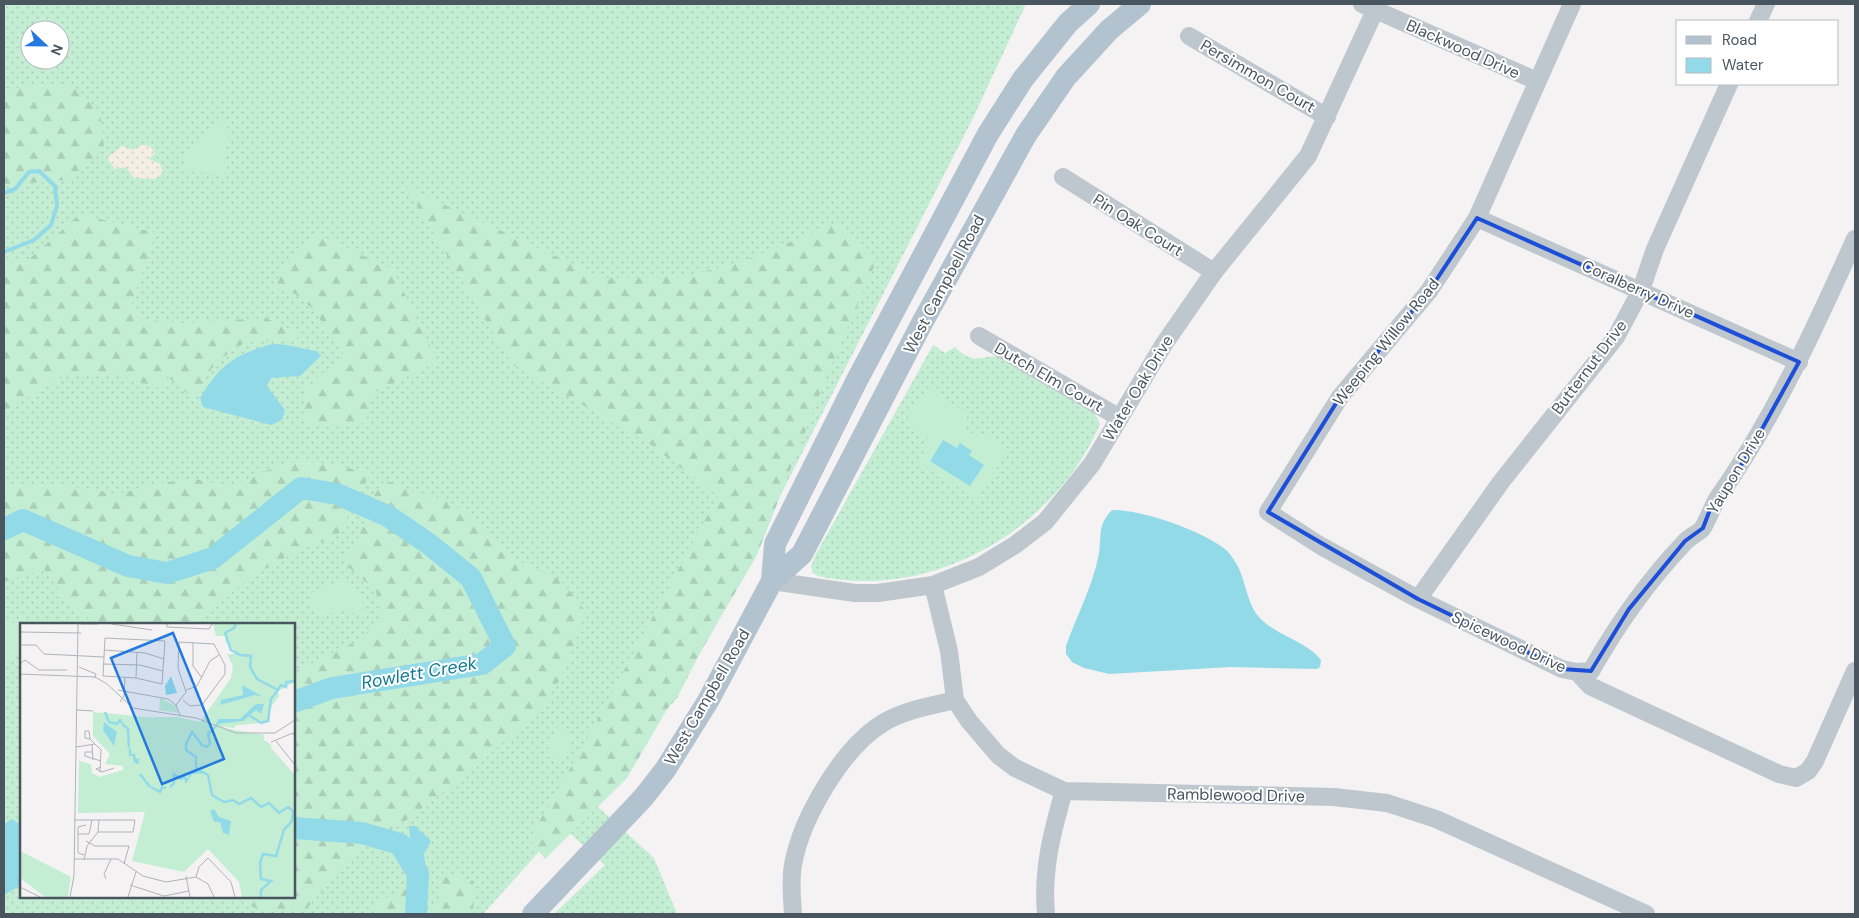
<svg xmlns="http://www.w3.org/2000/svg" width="1859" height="918" viewBox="0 0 1859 918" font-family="'DM Sans',sans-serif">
<defs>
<pattern id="grass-dots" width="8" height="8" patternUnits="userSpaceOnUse" patternTransform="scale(1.25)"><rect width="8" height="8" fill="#c4eed3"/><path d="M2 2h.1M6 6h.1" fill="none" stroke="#aaceb8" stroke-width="1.8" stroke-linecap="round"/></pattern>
<pattern id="forest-firs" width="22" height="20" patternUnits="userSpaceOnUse" patternTransform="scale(1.25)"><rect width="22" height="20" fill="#c4eed3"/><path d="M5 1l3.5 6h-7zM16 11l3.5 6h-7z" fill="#aaceb8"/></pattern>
<pattern id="sand-dots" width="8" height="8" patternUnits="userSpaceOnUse" patternTransform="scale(1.25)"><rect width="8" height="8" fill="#f4eee5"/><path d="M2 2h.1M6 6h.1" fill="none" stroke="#d3cec7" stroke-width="1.8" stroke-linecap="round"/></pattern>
</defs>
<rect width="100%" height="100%" fill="#f4f2f2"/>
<path fill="url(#grass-dots)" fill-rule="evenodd" d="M4,4h1022l-53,114 -296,580 -89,100 66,60 23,56h-123l51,-49 -43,-39 -79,88h-479zM30,30h30v30h-30zM21,624h273v273h-273z
M933,345l12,8 10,-6c23,23 29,3 49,12l91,55 5,10c-45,106 -169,177 -282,152l-5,-3 -2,-7 4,-10z"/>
<path fill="url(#forest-firs)" d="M69,83l31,29 4,36 -30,31 -64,6 -6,3v-99z
M406,187l197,91 76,-1 57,-13 102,-42 37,42 -48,112 -70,179 -130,223 -82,81 -16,-20 57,-98 132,-245 -70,-53 -136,-79z
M80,214l76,19 -24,71 7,15 41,4 86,-5 40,19 -62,6 -28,19 -23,36 -26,-22 -4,13 -52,-16 -48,4 -59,34v-148l24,-3z
M316,233l77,37 45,92 -67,32 -5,29 -60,4 -2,-38 40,-34 -31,-46 -19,-16 -18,-5 6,-21z
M300,460l41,6 29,8 -33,63 -37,12 -53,30 -49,45h-27l-4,-4 -12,4h-59l-29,-23 -23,-32 -40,13v-96l57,-1 58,9 39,-11 37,-4 38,8 32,-16z
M385,480l27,12 34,8 31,20 35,38 49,22 25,32 -24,64 -18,29 -75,68 -61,46 -52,33 -51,58 -42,2 -29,-15h60v-225l63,-31 25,-20 -6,-30 -32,-28 15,-27 16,-42z
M438,872l36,9 -1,33h-99l-1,-8 31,-18 23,22 14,-10z"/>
<path fill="url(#sand-dots)" d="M142,145l8,1 5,7 -6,6 11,5 3,8 -7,7 -22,-1 -8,-11 -11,2 -8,-11 15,-12 11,4z"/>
<path fill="#c4eed3" d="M224,122l6,10 -6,19 3,16 -3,7 -30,-2 -10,-3 3,-16 27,-30z
M927,388l41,26 -5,13 21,13 3,-4 21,13 -31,50 -59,-37 13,-22 -26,-17z
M343,580l17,13 6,18 -3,4 -22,-5 -19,6c-10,-6 -12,-12 -13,-22 11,-7 23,-7 34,-14z
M12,622l9,5v26h-4l-13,15v-43z
M557,727h7l7,5 -2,19 -6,9 -10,-3 -6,-12 1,-3 4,-1z"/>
<path fill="#93dae9" d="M273,344c16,0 29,5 44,7l4,5 -21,20 -29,2 -4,8 18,24 -3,10 -11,5 -68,-18 -3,-9c20,-33 36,-45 73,-54z
M943,440l14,8 3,-5 12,8 -3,4 15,10 -14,21 -40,-25z
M1112,510c28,-1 92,21 114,40 4,3 8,10 11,15 9,16 10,39 22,52 17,19 46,23 62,43l-1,7 -3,2 -86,-2 -122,7 -25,-6 -12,-6 -6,-8v-8c11,-31 27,-60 33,-93 3,-19 -2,-27 13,-43z
M12,819l9,6v60l-17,10v-71z
M409,826h6l16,15 -7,13 4,28 -12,3 -4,-18 -5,-7 4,-11z"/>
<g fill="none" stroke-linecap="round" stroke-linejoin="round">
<path stroke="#93dae9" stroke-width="4" d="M4,193l11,-4 14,-17 10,-1 16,15 2,20 -6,19 -17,15 -30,12"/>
<path stroke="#93dae9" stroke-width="22" d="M4,529l19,-9 105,46 39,7 46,-15 88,-70 36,6 51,22 41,28 42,34 34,68 -23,18 -150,24 -38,14
M294,828l68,5 38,11 18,30 -2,40"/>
<path stroke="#bec7ce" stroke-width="18" d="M1362,4l175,77
M1572,4l-95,214 -48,73 -89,106 -72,115 53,34 97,53 144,70 15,3 13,14 189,88 17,4 12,-7 7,-10 40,-90
M1758,21l8,-17
M1189,36l138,81
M1063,177l151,95
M1477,218l322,144
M979,336l141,82
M772,581l83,12h23l55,-8 46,-18 36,-22 30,-23 47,-58 72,-120 50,-72 94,-116 70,-152
M933,585l16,66 6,49 14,21 29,34 17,13 49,23 270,6 53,6 49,16 210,95
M1418,599l83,-117 115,-145 25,-47 14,-41 74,-165
M1577,672l14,-1c26,-46 57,-90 93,-128 5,-6 13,-9 18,-14 5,-6 11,-25 17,-33 56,-80 96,-168 136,-257
M793,914c-1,-16 -3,-33 0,-49 8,-46 49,-117 90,-142 21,-13 48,-17 72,-23
M1046,914c-4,-43 6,-82 18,-123"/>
<path stroke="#b3c2cf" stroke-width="22" d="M772,581l3,-37 81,-162 132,-248 35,-55 45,-56 21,-19
M533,914l110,-116 22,-28 43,-69 64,-120 30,-27 120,-231 104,-188 40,-58 43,-47 31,-26"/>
</g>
<path fill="none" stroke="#1d4ed8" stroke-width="4" stroke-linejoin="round" d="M1477,218l322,144 -53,96 -35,49 -8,21 -18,13 -56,68 -38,62 -29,-2 -144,-70 -150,-87 72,-115 89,-106z"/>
<g text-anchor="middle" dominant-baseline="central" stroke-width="4" stroke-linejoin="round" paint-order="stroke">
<g font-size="16" fill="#4a565f" stroke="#fff">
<text transform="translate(1463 49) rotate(24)">Blackwood Drive</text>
<text transform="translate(1258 76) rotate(30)">Persimmon Court</text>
<text transform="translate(1138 225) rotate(32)">Pin Oak Court</text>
<text transform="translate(944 284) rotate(-62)">West Campbell Road</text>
<text transform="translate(1638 289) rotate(24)">Coralberry Drive</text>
<text transform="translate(1386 342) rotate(-51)">Weeping Willow Road</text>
<text transform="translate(1589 367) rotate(-53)">Butternut Drive</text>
<text transform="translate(1049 377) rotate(30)">Dutch Elm Court</text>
<text transform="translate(1138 388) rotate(-59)">Water Oak Drive</text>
<text transform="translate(1736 471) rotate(-59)">Yaupon Drive</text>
<text transform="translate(1509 642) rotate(25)">Spicewood Drive</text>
<text transform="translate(707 697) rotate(-60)">West Campbell Road</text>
<text transform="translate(1236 795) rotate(1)">Ramblewood Drive</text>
</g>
<g font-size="18" font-style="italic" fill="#137b92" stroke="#fff">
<text transform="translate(419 673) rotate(-10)">Rowlett Creek</text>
</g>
</g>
<g transform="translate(20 623)">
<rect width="275" height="275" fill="#f4f2f2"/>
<path d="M193,1h82v58l-17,9 1,5 -9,12 -1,14 -32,3 -4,3 -10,-2 12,9h29v5l31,35v122h-53l-3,-15 -31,-33 -24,23 -52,-11 13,-49 -67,1 1,-52 12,3 1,9 7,4 24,-7v-4l-18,-2 5,-10 -17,-18v-24l107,10 31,-44 2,-12 -6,-12h11l-13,-13v-5h-9zM140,75l16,8 2,7 -19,-3zM0,228l51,26 -3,20h-23l-25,-19z" fill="#c4eed3"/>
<path d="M212,31l13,4 9,21 23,12 -2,4 4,1 -9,12 -1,14 -32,3 -4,3 -16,-4 26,-2 12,-10 6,3 4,-11 9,-11 -22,-12 -7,-22zM230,85v4l-10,7h-22l-2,-3zM135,94h23l27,6 -29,-1 -4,17 -9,12 1,-16 -10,-14zM192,103l52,9v5l9,6 -5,1 -8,-9 -28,6 -21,-12 -3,-4zM167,104l28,11 1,9 -14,1 -9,-7 -3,4h-6zM164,123l16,8 -1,12 9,7 5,14 11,14 -14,-9 -2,-18 -6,-3 5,5 2,16 9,10 -10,-7zM156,131l14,19 -3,9 -13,-9 -1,-6 6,-1zM149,150l7,7 1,10 11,18 -16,-18 -7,-13zM222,181l5,1 11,55v35h-2l-1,-22 -7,-4 -8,-19 3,-43 -4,-1zM221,233l10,22 -1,12 -13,-18z" fill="#c4eed3"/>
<path d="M151,53l6,17 -11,2 -1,-9zM222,62l21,12 -8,-2 -35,10 1,-5 22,-5zM236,81h8l-3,10 -5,-4 -13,11 -27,3 3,-5h21zM84,99l13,10 -3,14 -11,-16zM194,186l5,8 12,4 -2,14 -6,-2 -3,-11h-6l-4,-11z" fill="#93dae9"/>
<path fill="none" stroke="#93dae9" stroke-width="2.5" d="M216,1l-2,4 -9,5 6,17 9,5 11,1 -1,11 7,12 21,11 -7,9 -3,22 -7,2 -12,-8M258,67l3,-5 5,2v-5l9,-1M85,89l4,10 8,2 3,-4 2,3M102,101l6,5 1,19M198,101l-10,10 2,9 -3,4 -5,-2 -10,-13 -6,12v6l10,7v11l12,7 4,20 12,7 9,-2 6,4 12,-6 10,9 8,-4 10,10 9,-6 5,4 -1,10 -8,9 -8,26 -13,-2 -3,9 1,16 10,2 -10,9v7M110,126v6h4l1,6 3,-1 -1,4M120,151l10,13M169,154l2,-4 12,-1M131,164l9,5 2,-5 4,1M150,164l4,-4v-9l7,5 4,-2 1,4 2,-3"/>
<path fill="none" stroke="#b0b4b7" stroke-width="1" d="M61,1h17M92,1l40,6M147,1v3l42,2 3,-5M0,9l61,1M85,15l60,3 -3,43 -26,-6 -33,-2zM173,19v24l9,12M0,22h16l8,9 60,3M84,27l41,3 19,6M0,41l5,-4 14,10h28M83,41l37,1 23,6M59,44l17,7 -1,4M0,51l75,3 12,7 26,24 63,10 40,15h39l20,-13M116,55l1,-26M98,67l50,9 8,6 4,10M166,67l11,-4 13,-25 9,-6M100,79l4,-6 1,-19M156,82l10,-13 -8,-24 1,-26 35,2 11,21v9l-23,31 -12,1 -7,-6M56,87l17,1M70,116l-5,-1v-7h4l1,8 11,11 -1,22M256,118l19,24M251,119l22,-9 2,4M72,122l1,15M56,124l19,-3M73,129h-8v4l16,5M81,144l-5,2 6,3 12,-4M54,197h61l-2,12h-35M58,211h11l3,-14M66,218l9,5h34l-5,18M64,232l-6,-2v-26l8,-2M54,236h44l25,17 23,6 30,-5 12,7 6,13M64,237l3,-14 11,-14 1,-12M166,253l4,21M176,254l3,-10 9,-9 23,24 4,15M86,256l-2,-5 7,-15M110,262l34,11 25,-5M0,264l20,10M50,274l4,-21 4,-252M108,274l8,-25"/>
<path fill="#2379de" fill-opacity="0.15" stroke="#2379de" stroke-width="2.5" d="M153,10l51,126 -62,25 -51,-126z"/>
<rect width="275" height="275" fill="none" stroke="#4a565f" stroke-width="2.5"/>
</g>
<rect width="1859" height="918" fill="none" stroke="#4a565f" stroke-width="10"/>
<rect x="1676" y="20" width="162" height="65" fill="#ffffff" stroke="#b7bbbf"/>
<rect x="1686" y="36" width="25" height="8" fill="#b3c2cf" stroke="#b7bbbf"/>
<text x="1722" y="45" font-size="15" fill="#4a565f">Road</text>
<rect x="1686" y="58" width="25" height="15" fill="#93dae9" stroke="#b7bbbf"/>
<text x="1722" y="70" font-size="15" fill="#4a565f">Water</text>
<g transform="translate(45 45) rotate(112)"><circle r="24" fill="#ffffff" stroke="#b7bbbf"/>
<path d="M0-4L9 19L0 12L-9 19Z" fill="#2379de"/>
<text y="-8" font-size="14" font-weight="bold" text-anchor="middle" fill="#4a565f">N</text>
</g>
</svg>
